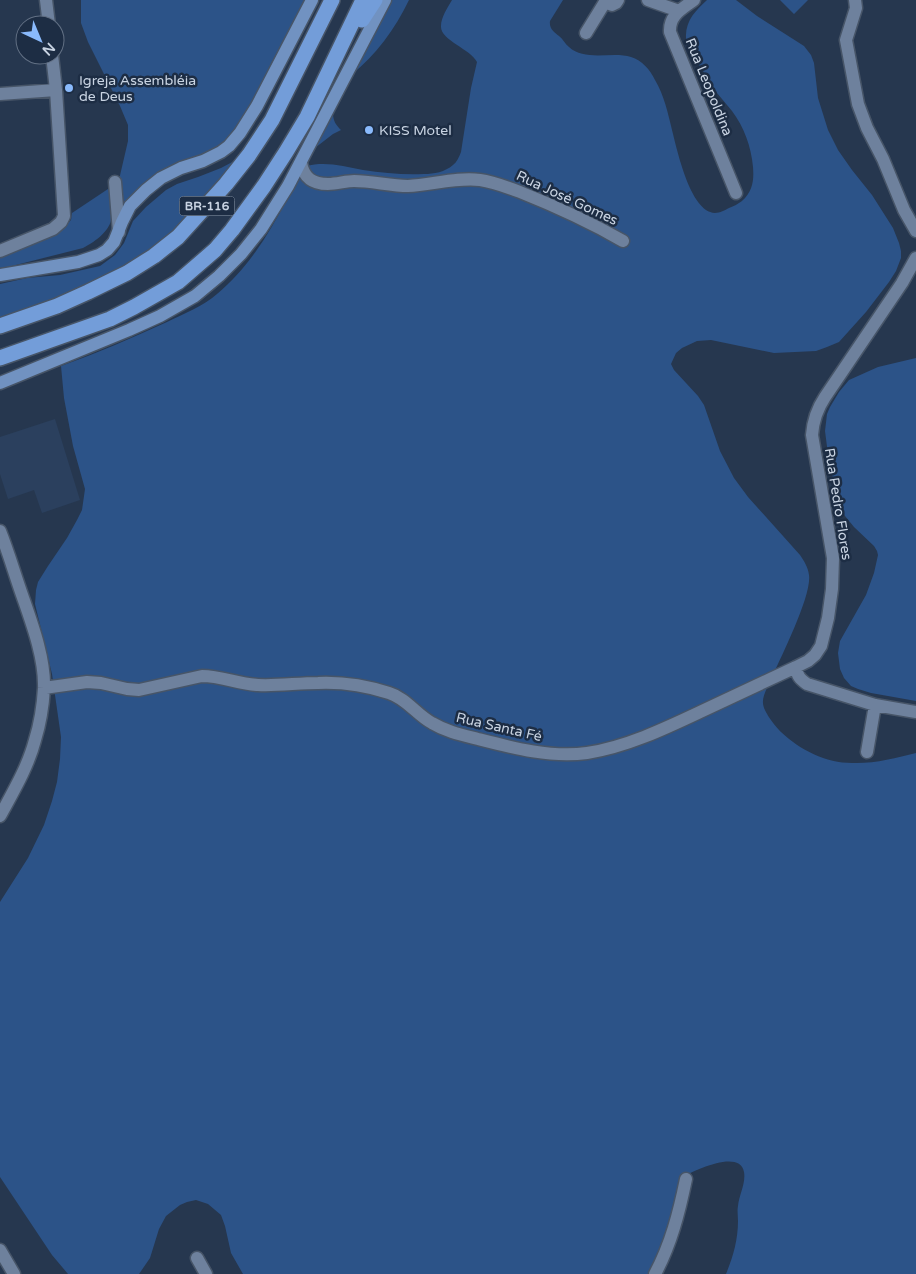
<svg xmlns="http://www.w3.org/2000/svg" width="916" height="1274" viewBox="0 0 916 1274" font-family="'Varela Round',sans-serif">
<rect width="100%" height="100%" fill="#26374f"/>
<path fill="#2b405e" d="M55,419l25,81 -38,13 -8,-23 -26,9 -8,-25v-37z"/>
<path fill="#2c5388" d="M81,0h224c-11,21 -23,43 -34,64 -12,24 -31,68 -52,83 -13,9 -29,11 -43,16 -22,9 -40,26 -55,45l-3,-24 10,-43v-16l-8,-19 -32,-64 -7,-19z
M388,0h21c-14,29 -33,55 -58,75z
M452,0h111l-13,21c-1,8 4,11 9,15 4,3 6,8 10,11 16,15 44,4 62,10 11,3 19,13 24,23 9,15 13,33 17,50 5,19 18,82 43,83 5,0 10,-3 14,-5 5,-2 9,-4 13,-7 11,-10 12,-21 11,-34 -2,-21 -9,-40 -21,-56 -5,-6 -10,-12 -15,-18 -6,-8 -10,-17 -16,-25 -6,-9 -14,-19 -15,-30 -1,-17 10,-28 21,-38h29l21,16 47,30 7,9 3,8 4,35 10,32 10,20 14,20 20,25 21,33 6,15 2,8v7l-5,13 -7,11 -23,30 -27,30 -12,5 -11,4 -42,2 -63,-13 -14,1 -15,7 -6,5 -5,11 3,6 24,26 6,9 16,46 14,27 14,19 52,58c4,6 8,12 9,20 3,20 -27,80 -36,100 -3,7 -11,21 -10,28 0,8 12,23 18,29 19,18 45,31 71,31 21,1 44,-5 64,-10v521h-190c7,-17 12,-34 12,-53 0,-5 -1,-10 0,-15 1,-11 8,-23 6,-34 -4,-23 -49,-2 -61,5l-13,44 -18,47 -3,6h-406l-12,-21 -6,-27 -4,-11 -13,-11 -12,-4 -9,2 -7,3 -14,11 -7,13 -9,29 -11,16h-71l-16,-19 -52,-78v-275l28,-44 16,-33 8,-24 5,-19 3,-23 1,-22 -9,-63 -17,-70 1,-14 2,-8 10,-16 19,-28 10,-18 5,-10 3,-21 -12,-43 -9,-48 -3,-32c36,-13 71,-28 106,-44 16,-8 37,-16 50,-28 31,-26 52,-60 70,-95 6,-12 14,-21 19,-33 19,-5 38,0 57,4 20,3 41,5 61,4 10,0 21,-2 29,-9 4,-3 6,-8 8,-13l10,-64 6,-26c-6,-13 -37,-22 -36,-36 0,-9 7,-19 11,-26z
M780,0h28l-14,14z
M333,113c0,8 3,12 8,17l-8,4 -22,17z
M238,159c-21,25 -41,52 -66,73 -52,44 -109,65 -172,87v-35l27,-6 33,-3 40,-9 15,-11 9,-12 9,-22 13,-14 20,-17 11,-6 21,-7 23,-9z
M111,187c0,10 2,22 0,33 -2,12 -18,23 -28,28l-83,21v-14l62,-26 9,-9 1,-7z
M916,358v343l-45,-8 -13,-4 -7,-3 -7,-8 -4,-9 -2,-16 2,-12 26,-46 8,-22 4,-18 -1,-4 -3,-5 -20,-19 -9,-11 -6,-13 -10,-41 -4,-31 2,-17 3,-7 9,-15 10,-12 29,-13z"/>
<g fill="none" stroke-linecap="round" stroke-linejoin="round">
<g stroke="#475568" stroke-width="15">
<path id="minor" d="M46,0l3,25
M605,0l2,3 5,2 4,-2 2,-3
M648,0l31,11
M694,0c-12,9 -25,15 -24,32l66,161
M855,0l1,8 -10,32 12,64 9,24 16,31 21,51 12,21
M586,33l19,-31
M0,94l56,-4
M301,163c3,15 11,21 27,21 9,0 18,-3 26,-3 18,0 36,5 54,5 23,-1 49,-9 72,-6 14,2 27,7 40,12 35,14 70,30 103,49
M115,182l4,50
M0,251l53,-22 8,-7 3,-6 -8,-126 -4,-35
M0,531c8,20 14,41 21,61 10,29 24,65 23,96 -1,17 -4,36 -9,52 -7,27 -22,52 -35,76
M796,667c1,9 4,12 11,17l68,21 41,7
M44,688l43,-6 14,1 26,6 12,1 63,-14c19,0 37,8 56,9 20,1 40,-2 60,-2 23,-1 49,3 71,10 17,5 28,22 43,30 15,9 30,12 46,16 35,9 73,19 109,14 39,-6 77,-24 113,-41 32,-15 64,-30 96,-45l12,-6 7,-6 6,-9 7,-28 4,-29 1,-31 -21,-123c1,-14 5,-26 13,-38l77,-114 14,-25
M867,752l8,-47
M0,1250l14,24
M197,1258l9,16
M655,1274c16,-30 24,-61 31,-95"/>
</g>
<g stroke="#475568" stroke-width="15">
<path id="major" d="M0,275l78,-13 21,-7 8,-5 7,-8 8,-20 8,-16 16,-16 15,-12 20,-10 22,-7 18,-9 8,-6 11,-13 17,-27 55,-106
M0,383l129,-53 31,-14 35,-20 24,-20 22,-22 20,-25 27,-43 97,-186"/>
</g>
<g stroke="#475568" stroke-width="18">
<path id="highway" d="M362,20l13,-20
M0,326l57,-20 31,-14 39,-19 27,-17 24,-19 48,-53 23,-29 23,-35 60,-120
M0,358l110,-39 24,-12 44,-25 37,-32 17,-20 32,-44 22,-34 21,-35 56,-117"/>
</g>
<use href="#minor" stroke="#6e819d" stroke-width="12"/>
<use href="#major" stroke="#7192c1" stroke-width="12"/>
<use href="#highway" stroke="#739dd9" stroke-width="15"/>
</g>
<g fill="#8abafc" stroke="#1d2d44" stroke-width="2">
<circle cx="69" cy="88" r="5"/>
<circle cx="369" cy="130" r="5"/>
</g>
<g text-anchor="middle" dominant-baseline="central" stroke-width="5" stroke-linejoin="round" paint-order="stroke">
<rect fill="#1d2d44" stroke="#95a2b3" stroke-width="1" x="179.5" y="196.5" width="55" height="19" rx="4"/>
<g font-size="12" font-weight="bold" fill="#c9d4e3">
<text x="207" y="206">BR-116</text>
</g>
<g font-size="14" fill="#c9d4e3" stroke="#1d2d44" text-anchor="start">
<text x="79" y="80">Igreja Assembléia<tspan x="79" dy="16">de Deus</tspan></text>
<text x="379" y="130">KISS Motel</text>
</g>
<g font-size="14" fill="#c9d4e3" stroke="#1d2d44">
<text transform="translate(709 87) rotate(68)">Rua Leopoldina</text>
<text transform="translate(567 198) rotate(25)">Rua José Gomes</text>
<text transform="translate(838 504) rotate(81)">Rua Pedro Flores</text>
<text transform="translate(499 727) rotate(13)">Rua Santa Fé</text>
</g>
</g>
<g transform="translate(40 40) rotate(136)"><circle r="24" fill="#1d2d44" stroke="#627084"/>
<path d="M0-4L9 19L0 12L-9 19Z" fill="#8abafc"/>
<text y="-8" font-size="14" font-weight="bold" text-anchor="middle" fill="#c9d4e3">N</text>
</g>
</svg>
